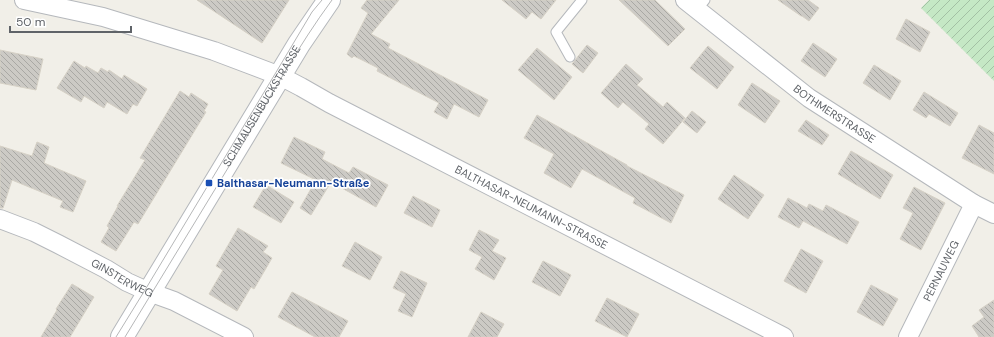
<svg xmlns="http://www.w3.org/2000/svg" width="994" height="337" viewBox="0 0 994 337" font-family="'DM Sans',sans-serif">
<defs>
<pattern id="garden-furrows" width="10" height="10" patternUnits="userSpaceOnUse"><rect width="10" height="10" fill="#c5e8c5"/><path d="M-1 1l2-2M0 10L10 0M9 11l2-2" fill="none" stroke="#a3c0a4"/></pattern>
<pattern id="building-back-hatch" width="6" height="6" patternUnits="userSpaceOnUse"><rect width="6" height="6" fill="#cccac5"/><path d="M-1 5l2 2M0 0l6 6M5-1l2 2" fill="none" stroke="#a9a8a4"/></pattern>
</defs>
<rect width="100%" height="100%" fill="#f1efe8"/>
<path fill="url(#garden-furrows)" d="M929,0h65v81l-73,-73z"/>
<path fill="url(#building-back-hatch)" stroke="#d6d1c6" d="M197,0h92l-27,43z
M367,0h32l-28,34 19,10 -2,4 100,52 -9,17 -25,-13 -7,15 -13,-7 5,-9 -62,-32 1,-3 -24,-12 -2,2 -5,-4 21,-41 -7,-5z
M502,0h54l-15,19 -9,-7 -6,7z
M619,0h36l30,29 -17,17z
M778,0h30l11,8 -10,13 -7,-5h-1z
M906,19l24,13 -10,20 -24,-13z
M813,43l24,16 -12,18 -24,-16z
M587,45l11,8 -15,20 -11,-9z
M708,46l26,21 -17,22 -27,-21z
M537,48l35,29 -18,23 -36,-30z
M0,50l43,9 -7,31 -36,-7z
M74,61l11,7 1,-2 12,7 3,-5 7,4 1,-2 13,9 2,-4 23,14 -10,17 -4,-2 -6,10 -20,-12 -3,6 -20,-12 -3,6 -24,-14z
M626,64l17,15 -6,6 26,22 4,-5 18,16 -22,26 -18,-15 4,-5 -26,-22 -5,6 -17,-15z
M874,65l27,16 -11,19 -27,-17z
M752,83l28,18 -15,22 -27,-18z
M180,91l9,6 2,-4 17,11 -4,7 2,1 -68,112 -4,-2 -18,29 -15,-9 8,-14 -2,-2 11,-20h-1l28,-46 -5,-2z
M924,92l34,21 -8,13 -21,-12 -3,4 -13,-8z
M692,111l14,11 -9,11 -14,-11z
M537,115l90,50v1l57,29 -13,28 -38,-20 2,-5 -53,-29 -11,19 -27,-15 10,-19 -30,-16z
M806,120l23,15 -7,10 -24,-14z
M979,125l15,8v41l-32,-16z
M294,137l31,15 -3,7 27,14 4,-6 35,18 -12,22 -45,-25 -20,33 -11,-7 16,-28 -35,-17z
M37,142l12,5 -5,16 42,18 -13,31 -13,-5 3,-6 -51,-21 -9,28h-3v-62l32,10z
M851,151l42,24 -13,24 -42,-25z
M734,175l30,20 -16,24 -30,-20z
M266,185l28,17 -13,21 -28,-16z
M914,187l31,16 -24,47 -21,-11 13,-26 -10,-5z
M413,196l27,14 -8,17 -28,-14z
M788,198l19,10 2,-4 14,7 3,-6 33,17 -12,22 -44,-23 -4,7 -21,-11z
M238,228l30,18 -5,6 9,6 -18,31 -3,-2 -14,24 -28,-17 14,-24 -7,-4z
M479,230l20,10 -7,11 14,7 -12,22 -19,-11 7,-12 -13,-7z
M355,242l27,15 -12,23 -28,-14z
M801,249l22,12 -17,32 -22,-12z
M543,261l28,14 -11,21 -28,-14z
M401,271l26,12 -15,34 -14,-6 8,-17 -13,-6z
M72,284l22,13 -24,40h-29l16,-27 -1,-1z
M871,285l27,14 -15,27 -26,-14z
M292,292l56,29 -9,16h-24l-37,-20z
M607,298l32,16 -12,23 -32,-16z
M994,300v37h-15l-7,-11 12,-9 -5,-7z
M481,312l23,12 -7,13h-29z"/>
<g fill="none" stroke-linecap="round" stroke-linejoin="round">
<g stroke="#b5b8bc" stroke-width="11">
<path id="service" d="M697,10l8,-10
M570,57l-14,-25 26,-32"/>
</g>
<g stroke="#b5b8bc" stroke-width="20">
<g id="minor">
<path id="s1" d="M24,0l79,17 111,34 66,25 21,11 28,16 455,234"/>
<path id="s2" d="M685,0l124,98 165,106 20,10"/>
<path id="s3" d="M0,219l34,13 24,12 48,25 21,13 22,10 25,9 70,36"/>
<path id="s4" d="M908,337l66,-133"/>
</g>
</g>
<g stroke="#b5b8bc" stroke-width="24">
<g id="tertiary">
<path id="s5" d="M122,337l177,-293 30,-44"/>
</g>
</g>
<use href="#service" stroke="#fff" stroke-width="9"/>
<use href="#minor" stroke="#fff" stroke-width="18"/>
<use href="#tertiary" stroke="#fff" stroke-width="22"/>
<path stroke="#b6b7b8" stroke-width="1" d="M116,337l29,-47 130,-216 37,-62 10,-12
M125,337c39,-64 78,-128 117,-192 29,-49 56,-99 90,-145"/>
</g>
<rect fill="#1a4fb4" stroke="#fff" stroke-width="1.5" x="205" y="179" width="8" height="8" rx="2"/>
<g text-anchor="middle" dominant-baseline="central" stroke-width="3.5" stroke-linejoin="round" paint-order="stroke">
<g font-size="11" fill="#5f6368" stroke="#fff">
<text stroke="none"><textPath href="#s5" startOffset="270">SCHMAUSENBUCKSTRASSE</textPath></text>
<text stroke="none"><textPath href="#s2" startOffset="188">BOTHMERSTRASSE</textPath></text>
<text stroke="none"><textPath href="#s1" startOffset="551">BALTHASAR-NEUMANN-STRASSE</textPath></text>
<text stroke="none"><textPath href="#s4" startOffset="74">PERNAUWEG</textPath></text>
<text stroke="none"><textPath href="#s3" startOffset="136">GINSTERWEG</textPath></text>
</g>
<g font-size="11" font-weight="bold" fill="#164399" stroke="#fff" text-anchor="start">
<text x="217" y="183">Balthasar-Neumann-Straße</text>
</g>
</g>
<path d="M10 26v6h121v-6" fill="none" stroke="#5f6368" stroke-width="2"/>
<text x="16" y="26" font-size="12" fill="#5f6368" stroke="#ffffff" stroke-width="3" paint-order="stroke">50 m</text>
</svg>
